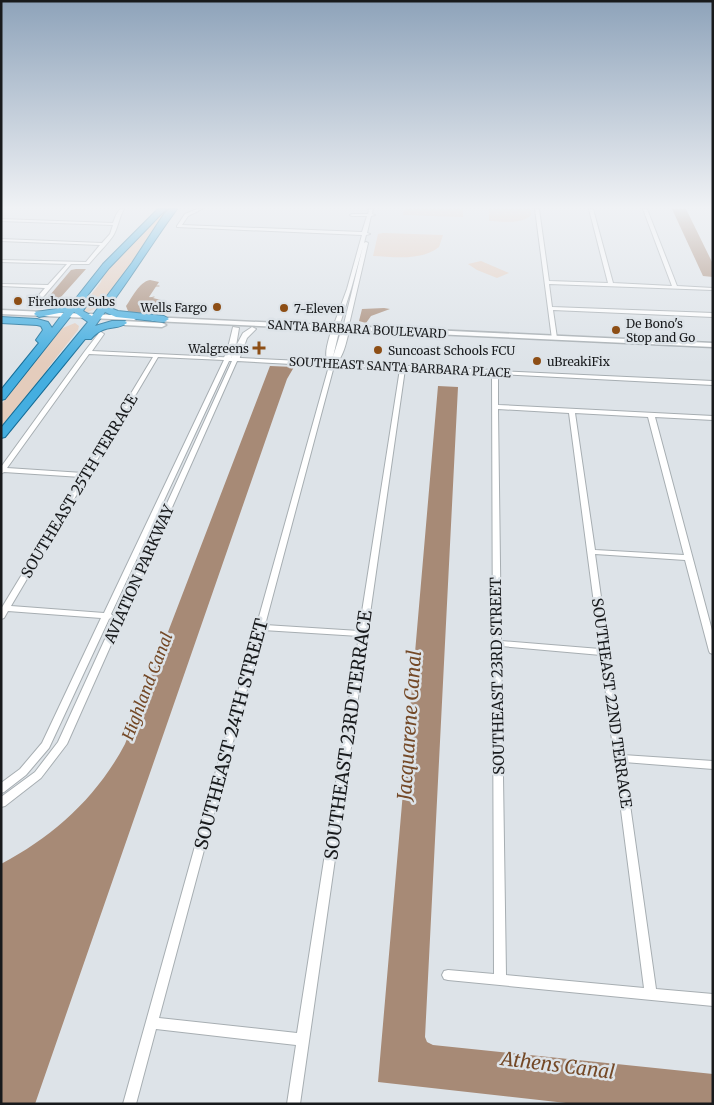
<svg xmlns="http://www.w3.org/2000/svg" width="714" height="1105" viewBox="0 0 714 1105" font-family="Merriweather,serif">
<rect width="100%" height="100%" fill="#dde3e8"/>
<path fill="#e4ccbc" d="M166,209h4l-13,14 -15,26 -40,56 -14,7h-6l1,-7 18,-23 2,-7 15,-18z
M404,209h59v8l-60,-2z
M489,209h41l1,6c-9,10 -30,6 -42,6z
M383,233l60,2 -4,12c-17,14 -45,10 -66,9l5,-22z
M481,261l28,12 -12,5 -20,-8 -9,-6z
M75,323l4,3 -1,4 -30,38 -4,13 -43,49v-25l57,-75z"/>
<path fill="#a78a76" d="M672,209h14l27,55v13l-10,-1z
M76,269h10l-34,38h-12l31,-37z
M150,280l9,2 -10,15 12,3c-10,14 -16,18 -33,11l-2,-5c6,-8 13,-24 24,-26z
M384,308l6,1 -19,7 -5,7 -7,-2 3,-12z
M270,366l24,1 -7,12 -12,34 -240,691h-34v-240c53,-28 96,-67 124,-120z
M438,386l20,1 -33,650 2,5 6,3 280,29v30h-138l-197,-22z"/>
<g fill="none" stroke-linecap="round" stroke-linejoin="round">
<path stroke="#a78a76" stroke-width="1" d="M156,286h3
M150,298l4,-1"/>
<g stroke="#a7aeb2" stroke-width="2">
<path id="minor" d="M120,209h4c-5,8 -6,19 -11,27 -7,10 -16,18 -24,28h-18l-33,39 -5,-1 12,-14 -44,-2v-2l47,1 19,-21 -66,-2v-2l85,2 14,-17 -99,-4v-2l101,4 8,-9 3,-9 -112,-4v-2l112,4 3,-8z
M197,209h5l-14,7 -6,9 180,7 5,-16h-15l-2,-1 2,-1h16l1,-5h4l-1,5 3,1 -4,1 -4,17 3,1 -4,1 -2,8 2,-1 2,1 -20,86 -5,-1 20,-82 -12,43 -12,38 -3,2 -3,-2 14,-38 15,-54 -185,-8v-1l8,-12z
M535,209h4l10,72 59,2 -19,-74h4l20,74 59,3 -29,-77h4l30,77 36,2v2l-164,-6 3,23 161,6v4l-160,-7 4,28 -5,1z
M101,332l3,2 -12,17 401,19 2,-1 3,2 215,10v4l-215,-11v31l215,11v4l-58,-3 58,217v20l-3,-1 -1,-2 -24,-91 -90,-6 28,201 90,6v8l-89,-7 32,227 57,5v12l-265,-26 -4,-1 -2,-4 2,-4 4,-1 46,4 -2,-600 -87,-5 -105,735h-13l9,-59 -140,-16 -20,75h-13l206,-738 -92,-5 -170,383 -26,34 -36,28 -4,1v-10l34,-25 23,-30 174,-381h-3l-118,253 2,2 -4,3 -60,129 -23,27 -22,17 -3,1v-10l19,-14 22,-26 59,-125 -93,-7 -4,7 -3,1v-10l80,-132 -77,-5 -3,2v-7l84,-116 14,-18zM89,354l64,3 -70,116 -76,-5zM158,357l66,3 -120,253 -93,-7zM334,366l66,3 -41,262 -94,-6zM498,409l71,4 31,236 -99,-8zM575,413l73,4 36,138 -89,-5zM263,630l96,6 -62,397 -138,-15zM501,646l100,9 43,333 -138,-13z"/>
</g>
<g stroke="#a7aeb2" stroke-width="2">
<path id="tertiary" d="M336,325l4,2 -7,30 9,-29 4,-2 4,2c-4,13 -6,32 -18,38 -12,-7 -2,-28 0,-39z
M233,327l6,1 -3,18 7,-13 9,-6 4,2 -9,9 -8,22 -4,2 -4,-2 1,-4 -2,5h-3l-4,-2 4,-7z"/>
</g>
<g stroke="#a7aeb2" stroke-width="3">
<path id="secondary" d="M1,310l133,6 4,2 -4,2 -133,-6z
M150,317l563,26v4l-560,-26 -4,-2z
M122,321l40,2 4,2 -4,2 -37,-2 -4,-2z"/>
</g>
<g stroke="#166d97" stroke-width="2">
<path id="trunk" d="M158,209h8l-57,59 -22,28 4,2 -8,13 9,5 40,-53 32,-49 5,-5h8c-23,31 -43,64 -66,95l2,5 5,2 46,5 5,3 -5,3 -48,-5 -11,-5 -10,14 17,-5h13l2,2c-11,8 -22,0 -36,16h-6l-80,98 -4,1v-10l87,-106 -14,-10 -69,87 -4,1v-10l38,-47 -3,-3 7,-10 -2,-4 -4,-1 -36,-2v-6l36,2 11,3 4,6 12,-16 -25,5 -5,-3 2,-2 20,-3 12,-7h5l30,-38z"/>
</g>
<use href="#minor" fill="#fff" fill-rule="evenodd"/>
<use href="#tertiary" fill="#fff" fill-rule="evenodd"/>
<use href="#secondary" fill="#fff" fill-rule="evenodd"/>
<use href="#trunk" fill="#44aee0" fill-rule="evenodd"/>
</g>
<linearGradient id="sky" x2="0" y2="1"><stop stop-color="#8ea3ba"/><stop offset="0.57" stop-color="#f0f2f5"/><stop offset="1" stop-color="#f0f2f5" stop-opacity="0"/></linearGradient>
<rect width="714" height="364" fill="url(#sky)"/>
<g fill="#8d4e15" stroke="#dde3e8" stroke-width="2">
<circle cx="18" cy="301" r="5"/>
<circle cx="217" cy="307" r="5"/>
<circle cx="284" cy="308" r="5"/>
<circle cx="616" cy="330" r="5"/>
<path d="M256.5 340.5h5v5h5v5h-5v5h-5v-5h-5v-5h5z"/>
<circle cx="378" cy="350" r="5"/>
<circle cx="537" cy="361" r="5"/>
</g>
<g text-anchor="middle" dominant-baseline="central" stroke-width="5" stroke-linejoin="round" paint-order="stroke">
<g font-size="12" fill="#181a1c" stroke="#dde3e8" text-anchor="start">
<text x="28" y="301">Firehouse Subs</text>
<text x="207" y="307" text-anchor="end">Wells Fargo</text>
<text x="294" y="308">7-Eleven</text>
<text x="626" y="323">De Bono's<tspan x="626" dy="14">Stop and Go</tspan></text>
<text x="249" y="348" text-anchor="end">Walgreens</text>
<text x="388" y="350">Suncoast Schools FCU</text>
<text x="547" y="361">uBreakiFix</text>
</g>
<g font-size="12" fill="#181a1c" stroke="#dde3e8">
<text transform="translate(357 329) rotate(3)">SANTA BARBARA BOULEVARD</text>
<text transform="translate(400 367) rotate(3)">SOUTHEAST SANTA BARBARA PLACE</text>
</g>
<g font-size="15" fill="#181a1c" stroke="#dde3e8">
<text transform="translate(79 486) rotate(-59)">SOUTHEAST 25TH TERRACE</text>
<text transform="translate(139 574) rotate(-66)">AVIATION PARKWAY</text>
<text transform="translate(497 676) rotate(-91)">SOUTHEAST 23RD STREET</text>
<text transform="translate(612 703) rotate(82)">SOUTHEAST 22ND TERRACE</text>
</g>
<g font-size="16" font-style="italic" fill="#744927" stroke="#dde3e8">
<text transform="translate(147 686) rotate(-69)">Highland Canal</text>
</g>
<g font-size="18" fill="#181a1c" stroke="#dde3e8">
<text transform="translate(231 734) rotate(-75)">SOUTHEAST 24TH STREET</text>
<text transform="translate(348 735) rotate(-82)">SOUTHEAST 23RD TERRACE</text>
</g>
<g font-size="19" font-style="italic" fill="#744927" stroke="#dde3e8">
<text transform="translate(409 725) rotate(-86)">Jacquarene Canal</text>
<text transform="translate(558 1065) rotate(7)">Athens Canal</text>
</g>
</g>
<rect width="714" height="1105" fill="none" stroke="#181a1c" stroke-width="5"/>
</svg>
